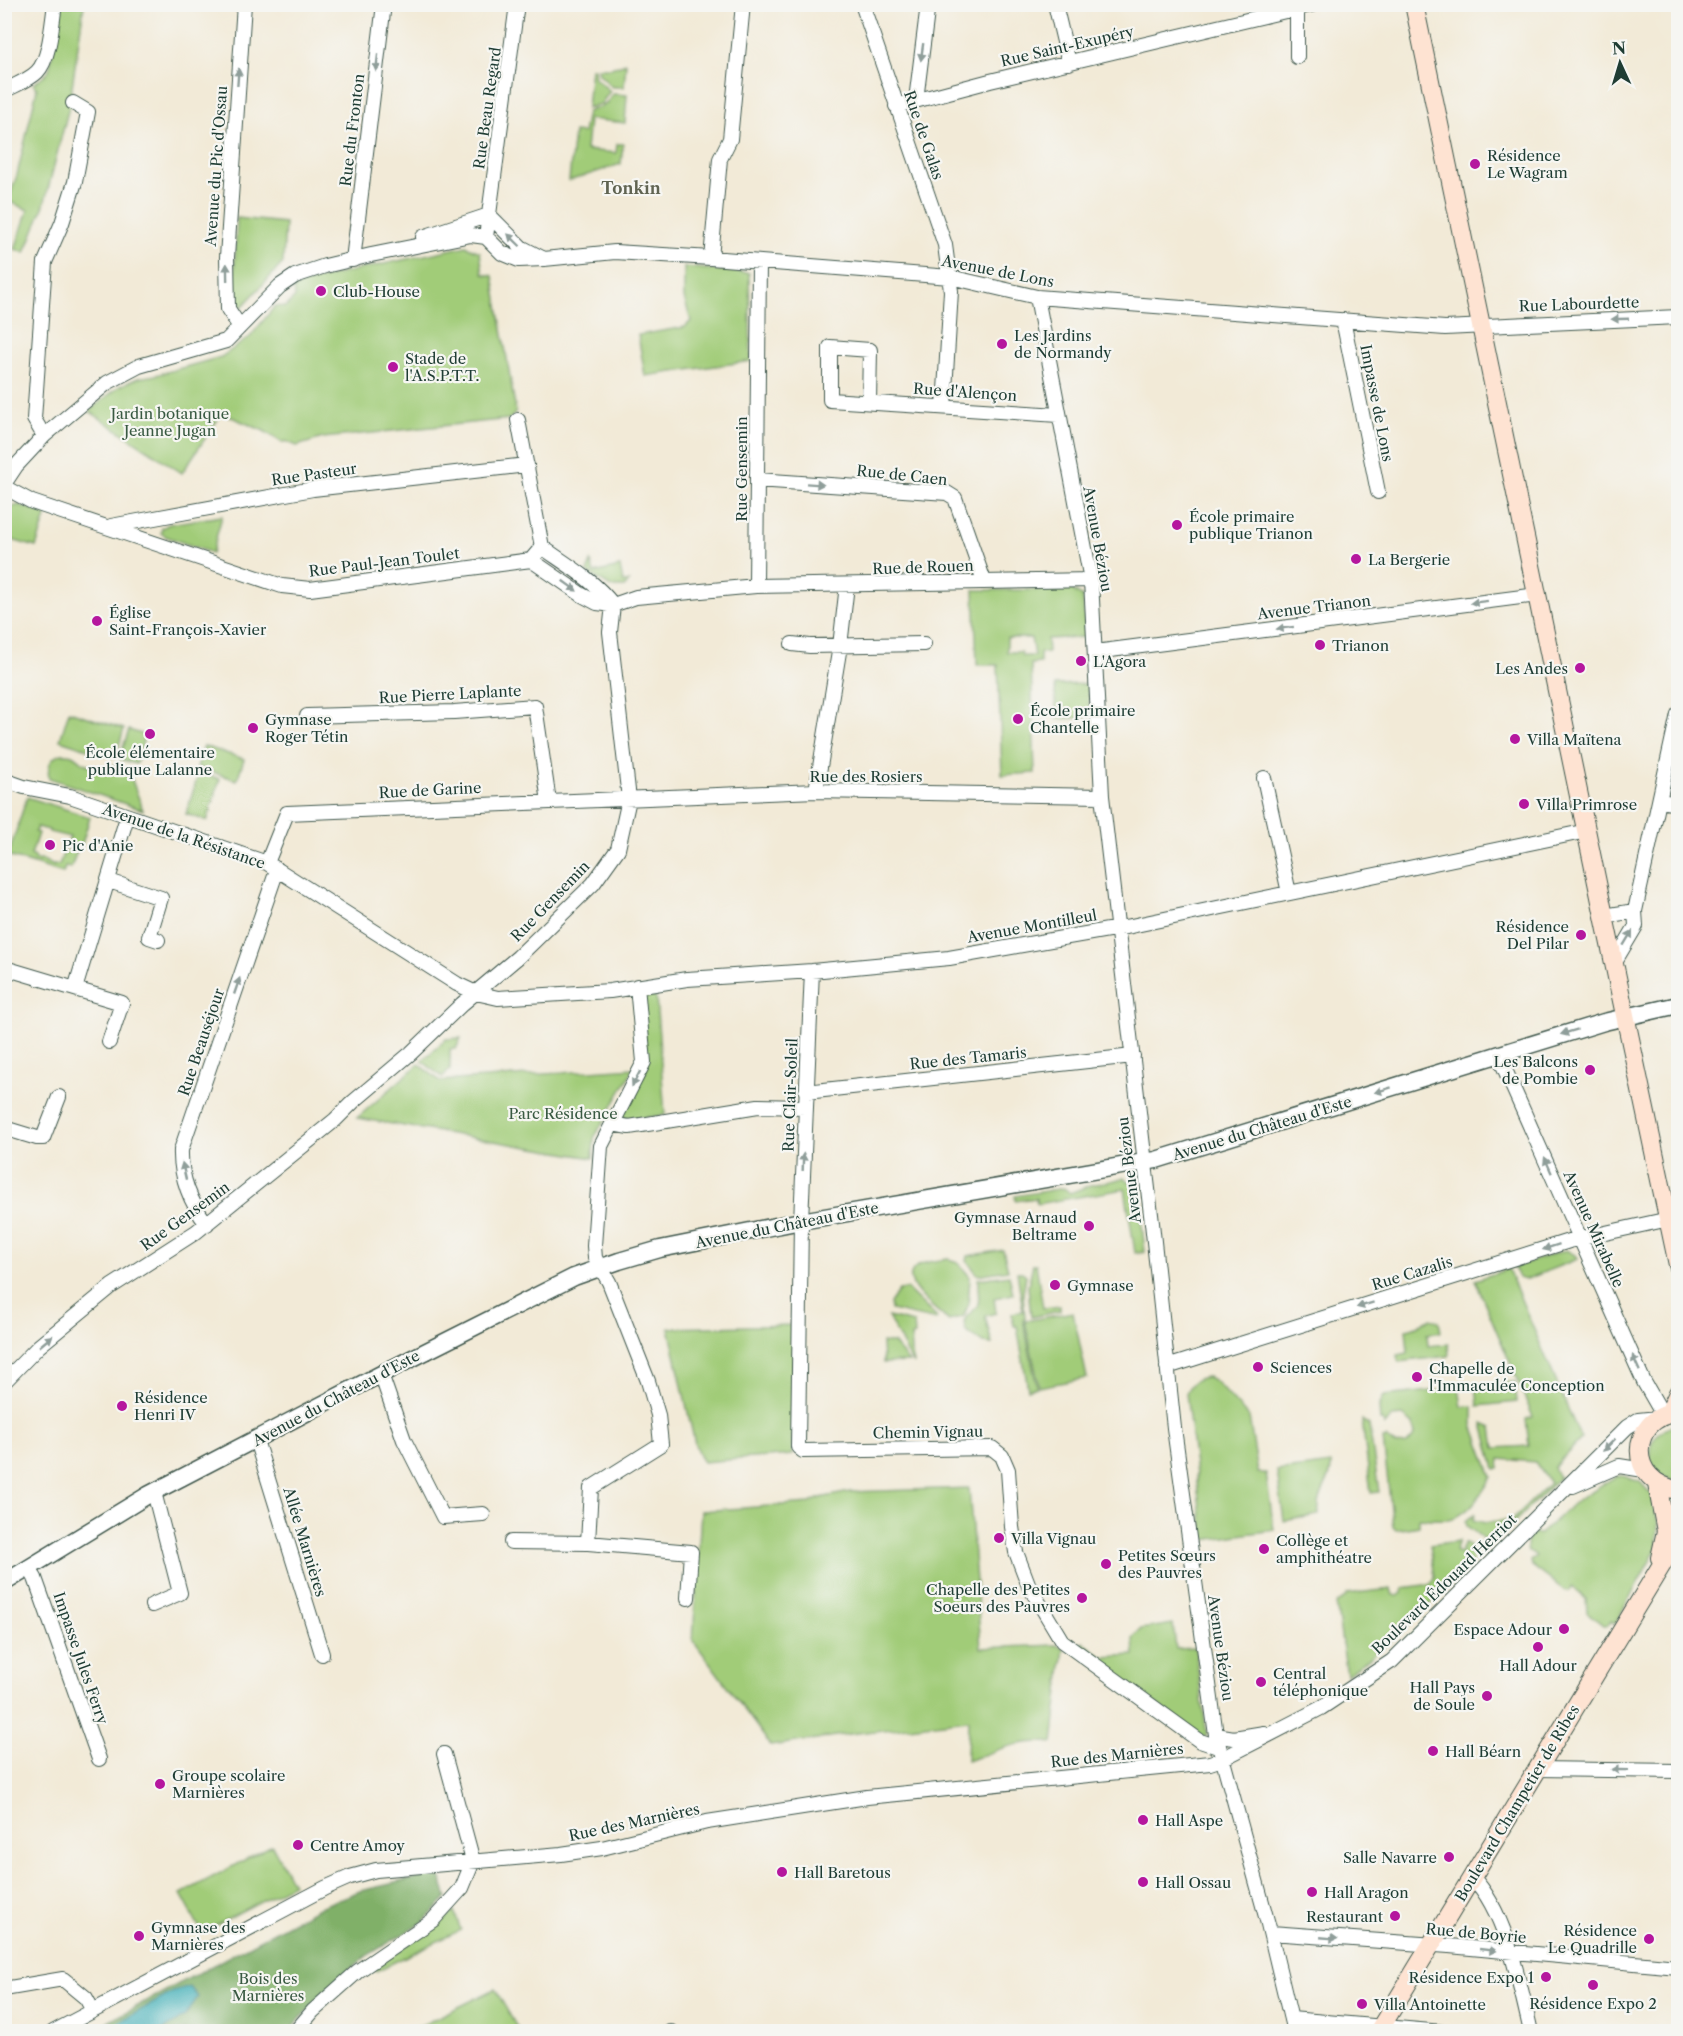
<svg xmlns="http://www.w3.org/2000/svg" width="1683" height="2036" viewBox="0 0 1683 2036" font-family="'Libre Caslon Text',serif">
<rect width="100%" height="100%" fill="#f6f6f2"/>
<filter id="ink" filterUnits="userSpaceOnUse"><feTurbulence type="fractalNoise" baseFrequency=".0167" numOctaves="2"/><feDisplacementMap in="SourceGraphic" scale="12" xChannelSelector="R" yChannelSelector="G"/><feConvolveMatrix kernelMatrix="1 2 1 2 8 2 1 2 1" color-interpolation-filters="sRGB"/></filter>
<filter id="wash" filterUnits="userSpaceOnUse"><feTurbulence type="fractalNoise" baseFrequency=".008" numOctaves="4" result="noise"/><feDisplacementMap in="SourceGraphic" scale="24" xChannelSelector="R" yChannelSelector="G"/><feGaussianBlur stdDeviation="1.35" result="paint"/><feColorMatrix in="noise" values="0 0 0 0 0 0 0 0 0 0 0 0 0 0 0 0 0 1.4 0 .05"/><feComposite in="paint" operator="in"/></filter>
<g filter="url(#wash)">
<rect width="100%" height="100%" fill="#f2ead7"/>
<path fill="#a1cc78" stroke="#608456" stroke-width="1.5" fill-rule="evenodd" d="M61,5h23l-15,102 -25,98 -19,48 -10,-4 13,-39 -20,-9 9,-26 20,-86 -4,-5 15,-12 2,-6z
M626,63l-2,24h-12l-13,-13 -1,-6h13z
M591,68h3l1,10 15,13 -9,13 -14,4z
M613,94l14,1 -2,28 -36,-4 -3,31 30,3 1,-9h6l-2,20 -52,17 5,-49 9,1 4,-21 18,-7z
M237,218l48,5 -2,40 -41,44 -9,-6z
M466,246l14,6 3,22 10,2 23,136 -6,7 -187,19 -26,8 -12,-5 -2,2 -19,-12 -42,-18 -40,60 -93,-62 31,-25 18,-8 18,-3 65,-18 29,-20 25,-31 11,1 9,-10 -1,-8 7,-5 42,-11z
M684,267l65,6 2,88 -106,15 -7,-41 47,-8 6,-6 -7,-23z
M19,505l28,9 -11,33 -31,-9 -1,-29z
M222,516l-10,37 -47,-17 -4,-3 1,-5 7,-4z
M591,562l3,11 26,-6 3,15h6l-5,5h-13l-24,-15z
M974,590h98l11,7 2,40 -38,2 1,13 -8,1v10l-9,1 4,109 -33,2 -4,-110h-21zM1031,638l3,18h-12l-1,-4h-14v-14z
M1088,684l2,33 -34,2 -1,-34z
M69,711l55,18 -9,29 -55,-18z
M129,730l16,5 -9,29 -17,-5z
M204,746l40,13 -7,21 -40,-13z
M62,754c14,-1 12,4 22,9 10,6 25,1 36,3l12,14 11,30 -94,-32c-2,-11 1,-21 13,-24z
M199,772l21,7 -13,42 -21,-7z
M27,797l63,20 -9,30 -13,-4 2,-6 -21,-5v-2l-12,-3 -2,5 3,1 -7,22 4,2v2l5,2 1,-2 13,7 1,-2 4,1 5,-14 4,1 2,-3 7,2 -6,17 -6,-1 -2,6 -55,-17z
M647,996h7l2,2 9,117 -41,5 -3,-2 25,-49 -3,-71z
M461,1038l-5,11h-6v21l-8,7 -20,-16 24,-22z
M419,1064l21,17 194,-13 -40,70 -1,20 -236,-40z
M1125,1178l13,10 7,64 -10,1 -10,-64 -88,15 -1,-6 -20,3 -1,-5 49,-8 6,5 21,-8z
M1003,1250l5,20 -30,5 -11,-14 1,-5z
M1566,1250l9,5 2,4 -52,21 -6,-2 -5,-11z
M948,1259l10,3 12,15 -2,28 -4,11 -15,5c-10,-9 -53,-39 -33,-54 8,-6 21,-6 32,-8z
M1033,1264h3l7,44 17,-2v5l-29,6 -3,-31z
M1508,1269l73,170 -27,28 5,11 -64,63 -10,-1 -18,-14 -1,-5 8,-7 -1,6 13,3 27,-4 37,-36 -15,-21 -35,-3 -1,9 -4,1 -12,-45 9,4 3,20 34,-2 -3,-27 7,-2 -58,-137z
M1017,1272h5l4,3 -3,19 2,25h-2l14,68 -9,2 -11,-63h-3l-2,-13 11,-2z
M1009,1275l4,19 -19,4 2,15 -11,3 7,28 -8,-1 -17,-10c-9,-19 6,-17 11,-29 2,-7 -1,-17 0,-25z
M907,1289l30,29 -1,2 -45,-10 -1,-7 9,-13z
M1073,1312l14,66 -48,9 -14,-66z
M888,1317l26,6 1,12 -4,1 2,28z
M1430,1319l9,2 2,11 -14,2 1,12 20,-2 1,12 -50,6 -1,-7 10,-2 -2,-24c14,-2 13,-6 24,-10z
M794,1325l-2,130 -89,7 -4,-6 -4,-12 -26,-116z
M882,1343h11l16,19 -26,1z
M1208,1377l7,4 34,36 9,56h8l8,57 -70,10 -18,-147c5,-11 10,-15 22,-16z
M1515,1382l2,20 -39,4 -2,-20z
M1459,1388l3,19 11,-1v19l19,52c-11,17 -23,39 -44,42 -10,1 -20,0 -29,-1v8l-23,4 -3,-3 -10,-88 3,-1 9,7 12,-1 8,-9 -2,-11 -10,-8 -11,1 -8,9 -1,-5h-3l-1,-15 5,-10z
M1362,1420l7,5 10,67 -8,1z
M1675,1425h3v57c-35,-7 -39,-47 -3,-57z
M1331,1464c1,19 -15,29 -12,51l-35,6 -7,-50z
M1616,1476h7l17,6 12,13 6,29 -1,24 -42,76 -4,-3 -3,4h-5l-16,-13 -1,-13 -14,-12 -3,4 -5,-1 -33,-25 -1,-4 6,-5 -5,-4h-3c-2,-8 -1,-13 4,-19l8,1 40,-36z
M969,1488l12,160 75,-3 8,3 -11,95c-30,-5 -58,8 -86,18l1,-41 -119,14 -78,12 -78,-106 8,-129 109,-8 10,-5 30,-6z
M1459,1541l-4,10 5,2 5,-10 5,2 2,18 -77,75 -48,37 -11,-71 8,-5 3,-5 44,-5 2,6 5,1 4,-3 1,-5 28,-4 4,-7 -5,-32z
M1173,1624l3,25 19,-1 12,88 -4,1 -125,-88 5,-7 20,15 31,-2 -1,-17 8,-9z
M272,1845l21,39 -91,48 -21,-38z
M454,1912l7,18 -85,41 -2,-3z
M495,1989l24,42h-109z"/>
<path fill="#80b068" stroke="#50764e" stroke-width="1.5" d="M439,1873l8,25 -25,25 -54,32 -25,20 -20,19 -34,37 -199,1 232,-126 38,-15z"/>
<path fill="#3daeb7" stroke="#2e7676" stroke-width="1.5" d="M190,1987l8,10 -13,19 -23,15h-59l70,-39z"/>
</g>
<g filter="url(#ink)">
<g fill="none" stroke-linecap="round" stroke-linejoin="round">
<g stroke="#3f574c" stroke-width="16">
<path id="minor" d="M862,4l83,241 6,46 -7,116
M1055,4l14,59
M1297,57v-48
M4,91c11,-6 25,-11 33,-19 13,-13 15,-49 18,-68
M916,100l12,-96
M896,106l94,-25 325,-77
M489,215l32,32 23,12
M423,237l66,-22
M486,237l31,-233
M711,258l9,-99 10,-20 13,-135
M353,260l31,-256
M1037,297l54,283 11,216 50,427 22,205 42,307 52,189 26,108
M1343,320l35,172
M240,327l-12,-18 -1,-52 17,-253
M869,402l1,-52 -40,-3v53l228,15
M518,420l24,127
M44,436l-10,-17 11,-157 17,-39 13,-41 13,-70 -15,-9
M757,480l190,13 8,5 29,83
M4,484l12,-18 28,-30 63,-53 32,-17 87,-25 54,-55 15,-10 30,-10 46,-11 100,-20 15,2 16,16 17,7 25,-1 71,-7 96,6 239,19 87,20 408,31 233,-11
M4,487l28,15 250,84 28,3 221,-29 11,-13
M111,526l202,-37 214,-24
M542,547c24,17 52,33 71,58
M531,560l51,35 15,8 16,2
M756,586l335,-6
M792,644l18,2 114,-2
M1095,652l442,-57
M307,716l147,-4 81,-6 14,96
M1264,778l25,115
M4,780l20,7 46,9 197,67 190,121 19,9 22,5 112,-7 77,-12 125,-8 137,-13 182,-32 456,-95
M816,791l24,-145 7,-61
M1660,801l18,3
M267,863l20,-50 529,-22 286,5
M109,881l52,17 -12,39 9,3
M1604,916l31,-5
M1614,963l22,-37 -1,-15 43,-197
M4,969h4l67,20 52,-172
M812,971l-11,250 -3,226 5,4 189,-3 10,8 6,14 4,57 4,25 13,34 33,55 138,100 18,6
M75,989l47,14 -13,39
M1498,1054l146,328 19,33
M806,1092l327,-36
M612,1124l17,3 129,-21 47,1
M4,1128l33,10h6l16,-41
M207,1224c-16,-20 -27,-47 -26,-74l96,-280
M1167,1367l402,-126 100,-22
M381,1374l23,66 39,77 40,-3
M4,1382l35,-36 73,-60 84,-54 139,-112 18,-18 58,-49 51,-49 56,-47 75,-73 25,-35 11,-50 -19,-167 3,-27 23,-8 120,-11 3,-324
M256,1440l66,214
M1573,1486l46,-20 25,4
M511,1542l77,1 3,-55 70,-44 -3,-29 -10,-34 -39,-99 -14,-24 -1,-12 7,-100 43,-84 -7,-76
M588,1543l103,9 -3,46
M29,1568l6,10 64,181
M152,1605l28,-12 -26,-101
M1216,1735l18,3 30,-5
M444,1754l29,107
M1537,1769l141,2
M1472,1877c34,34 48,108 59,155
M1271,1933l178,13 229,21
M4,1989l59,-10 23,19 6,11
M1291,2019l152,13
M53,2032l272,-144 25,-11 26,-7 185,-16 41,-6 105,-26 160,-25 343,-34 12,-4 99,-51 71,-47 235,-234 11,-7 20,-2
M295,2032l18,-21 45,-40 75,-51 29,-32 11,-27
M670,2032h1"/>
</g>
<g stroke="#3f574c" stroke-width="19">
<path id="tertiary" d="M4,1583l144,-88 233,-121 193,-97 45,-16 41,-12 141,-28 355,-61 448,-138 74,-17"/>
</g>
<g stroke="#3f574c" stroke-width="20">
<path id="secondary" d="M1414,4l190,912 74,349
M1678,1412c-51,6 -51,71 0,78
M1669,1413l9,-20
M1657,1484l9,47 -6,27
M1378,2032l300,-494"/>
</g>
<use href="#minor" stroke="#fff" stroke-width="14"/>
<use href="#tertiary" stroke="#fff" stroke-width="16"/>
<use href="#secondary" stroke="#fee3d2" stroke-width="18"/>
</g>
<defs><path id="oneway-solid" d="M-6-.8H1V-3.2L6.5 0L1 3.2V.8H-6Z" transform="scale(1.5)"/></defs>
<g fill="#8f9e9a">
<use href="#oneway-solid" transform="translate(922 52) rotate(98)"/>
<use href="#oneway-solid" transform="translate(377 63) rotate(97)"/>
<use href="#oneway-solid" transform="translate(238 77) rotate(-86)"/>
<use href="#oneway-solid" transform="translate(514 240) rotate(-136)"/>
<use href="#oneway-solid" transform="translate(227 272) rotate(-91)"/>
<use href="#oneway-solid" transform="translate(1620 319) rotate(178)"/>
<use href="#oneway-solid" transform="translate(815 484) rotate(4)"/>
<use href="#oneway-solid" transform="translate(570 586) rotate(36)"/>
<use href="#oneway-solid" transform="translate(1479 602) rotate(173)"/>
<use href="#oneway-solid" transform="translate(1285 628) rotate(173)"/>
<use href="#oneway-solid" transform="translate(1628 938) rotate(-59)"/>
<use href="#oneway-solid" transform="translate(237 986) rotate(-71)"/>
<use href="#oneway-solid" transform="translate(1569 1032) rotate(163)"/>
<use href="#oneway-solid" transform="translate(636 1079) rotate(118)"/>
<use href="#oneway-solid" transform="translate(1383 1090) rotate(163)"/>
<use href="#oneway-solid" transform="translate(803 1162) rotate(-88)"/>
<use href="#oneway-solid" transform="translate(1548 1165) rotate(-114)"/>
<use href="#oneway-solid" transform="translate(184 1171) rotate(-103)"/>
<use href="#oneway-solid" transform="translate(1551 1247) rotate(162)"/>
<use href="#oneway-solid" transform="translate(1365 1305) rotate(163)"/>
<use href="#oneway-solid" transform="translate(46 1341) rotate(-40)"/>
<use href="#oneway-solid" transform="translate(1636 1363) rotate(-114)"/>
<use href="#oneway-solid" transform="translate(1609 1445) rotate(135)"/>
<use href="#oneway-solid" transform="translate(1620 1770) rotate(-179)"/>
<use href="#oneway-solid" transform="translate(1329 1938) rotate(5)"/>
<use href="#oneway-solid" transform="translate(1488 1950) rotate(6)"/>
</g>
</g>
<g fill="#b5179e" stroke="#f6f6f2" stroke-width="2">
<circle cx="1475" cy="164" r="6"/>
<circle cx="321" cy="291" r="6"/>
<circle cx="1002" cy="344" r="6"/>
<circle cx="393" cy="367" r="6"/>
<circle cx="1177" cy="525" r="6"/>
<circle cx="1356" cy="559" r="6"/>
<circle cx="97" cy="621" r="6"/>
<circle cx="1320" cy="645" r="6"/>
<circle cx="1081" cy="661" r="6"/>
<circle cx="1580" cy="668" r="6"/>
<circle cx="1018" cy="719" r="6"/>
<circle cx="253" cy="728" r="6"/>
<circle cx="150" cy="734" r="6"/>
<circle cx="1515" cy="739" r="6"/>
<circle cx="1524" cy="804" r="6"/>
<circle cx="50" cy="845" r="6"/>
<circle cx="1581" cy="935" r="6"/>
<circle cx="1590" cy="1070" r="6"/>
<circle cx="1089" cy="1226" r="6"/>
<circle cx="1055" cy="1285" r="6"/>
<circle cx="1258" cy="1367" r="6"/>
<circle cx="1417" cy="1377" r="6"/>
<circle cx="122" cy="1406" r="6"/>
<circle cx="999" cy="1538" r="6"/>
<circle cx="1264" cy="1549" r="6"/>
<circle cx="1106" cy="1564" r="6"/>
<circle cx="1082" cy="1598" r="6"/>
<circle cx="1564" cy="1629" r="6"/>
<circle cx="1538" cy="1647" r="6"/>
<circle cx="1261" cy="1682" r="6"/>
<circle cx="1487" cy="1696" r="6"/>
<circle cx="1433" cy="1751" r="6"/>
<circle cx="160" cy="1784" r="6"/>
<circle cx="1143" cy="1820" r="6"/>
<circle cx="298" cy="1845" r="6"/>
<circle cx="1449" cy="1857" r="6"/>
<circle cx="782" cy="1872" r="6"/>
<circle cx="1143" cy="1882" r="6"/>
<circle cx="1312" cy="1892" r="6"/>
<circle cx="1395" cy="1916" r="6"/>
<circle cx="139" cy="1936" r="6"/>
<circle cx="1649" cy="1939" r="6"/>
<circle cx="1546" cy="1977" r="6"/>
<circle cx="1593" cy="1985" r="6"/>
<circle cx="1362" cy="2004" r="6"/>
</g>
<g text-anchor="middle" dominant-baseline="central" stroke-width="4.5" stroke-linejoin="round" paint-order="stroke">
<g font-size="15" fill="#1f3d34" stroke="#f6f6f2">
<text transform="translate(1067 46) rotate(-13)">Rue Saint-Exupéry</text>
<text transform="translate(487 108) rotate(-82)">Rue Beau Regard</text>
<text transform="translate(352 130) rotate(-83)">Rue du Fronton</text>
<text transform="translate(924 135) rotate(71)">Rue de Galas</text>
<text transform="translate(216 166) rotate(-86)">Avenue du Pic d'Ossau</text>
<text transform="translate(998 271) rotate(11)">Avenue de Lons</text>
<text transform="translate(1579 304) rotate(-2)">Rue Labourdette</text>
<text transform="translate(965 392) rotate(4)">Rue d'Alençon</text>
<text transform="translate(1377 403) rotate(79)">Impasse de Lons</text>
<text transform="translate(741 469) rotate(-90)">Rue Gensemin</text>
<text transform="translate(314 474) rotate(-8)">Rue Pasteur</text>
<text transform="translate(902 475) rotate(6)">Rue de Caen</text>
<text transform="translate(1098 539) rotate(80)">Avenue Béziou</text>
<text transform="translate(384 562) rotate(-7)">Rue Paul-Jean Toulet</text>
<text transform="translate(923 567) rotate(-2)">Rue de Rouen</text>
<text transform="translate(1314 607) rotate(-7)">Avenue Trianon</text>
<text transform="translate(450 694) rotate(-3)">Rue Pierre Laplante</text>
<text x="866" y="776">Rue des Rosiers</text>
<text transform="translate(430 790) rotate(-3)">Rue de Garine</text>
<text transform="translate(184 836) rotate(19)">Avenue de la Résistance</text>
<text transform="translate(550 901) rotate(-46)">Rue Gensemin</text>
<text transform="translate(1032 926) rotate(-10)">Avenue Montilleul</text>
<text transform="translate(201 1042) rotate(-71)">Rue Beauséjour</text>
<text transform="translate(968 1058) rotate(-6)">Rue des Tamaris</text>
<text transform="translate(790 1095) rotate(-88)">Rue Clair-Soleil</text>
<text transform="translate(1262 1128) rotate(-17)">Avenue du Château d'Este</text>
<text transform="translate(1129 1170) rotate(-97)">Avenue Béziou</text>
<text transform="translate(185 1216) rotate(-36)">Rue Gensemin</text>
<text transform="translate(787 1225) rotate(-11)">Avenue du Château d'Este</text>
<text transform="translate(1594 1229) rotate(66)">Avenue Mirabelle</text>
<text transform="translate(1412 1273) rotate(-17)">Rue Cazalis</text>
<text transform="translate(336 1398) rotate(-28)">Avenue du Château d'Este</text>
<text transform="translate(928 1432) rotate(-1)">Chemin Vignau</text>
<text transform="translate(305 1542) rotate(73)">Allée Marnières</text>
<text transform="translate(1444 1584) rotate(-44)">Boulevard Édouard Herriot</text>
<text transform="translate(1221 1648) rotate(82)">Avenue Béziou</text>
<text transform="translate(81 1658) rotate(71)">Impasse Jules Ferry</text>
<text transform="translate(1117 1755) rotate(-6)">Rue des Marnières</text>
<text transform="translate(1517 1803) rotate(-59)">Boulevard Champetier de Ribes</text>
<text transform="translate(634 1822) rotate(-12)">Rue des Marnières</text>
<text transform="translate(1476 1933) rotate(5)">Rue de Boyrie</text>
</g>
<g font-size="15" fill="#1f3d34" stroke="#f6f6f2" text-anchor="start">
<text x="1487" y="155">Résidence<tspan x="1487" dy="17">Le Wagram</tspan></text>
<text x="333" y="291">Club-House</text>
<text x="1014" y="335">Les Jardins<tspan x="1014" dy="17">de Normandy</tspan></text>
<text x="405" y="358">Stade de<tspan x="405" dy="17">l'A.S.P.T.T.</tspan></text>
<text x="1189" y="516">École primaire<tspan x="1189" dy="17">publique Trianon</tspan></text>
<text x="1368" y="559">La Bergerie</text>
<text x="109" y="612">Église<tspan x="109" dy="17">Saint-François-Xavier</tspan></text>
<text x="1332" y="645">Trianon</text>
<text x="1093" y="661">L'Agora</text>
<text x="1568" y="668" text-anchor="end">Les Andes</text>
<text x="1030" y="710">École primaire<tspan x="1030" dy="17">Chantelle</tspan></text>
<text x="265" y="719">Gymnase<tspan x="265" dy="17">Roger Tétin</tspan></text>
<text x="1527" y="739">Villa Maïtena</text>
<text x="150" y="752" text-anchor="middle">École élémentaire<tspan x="150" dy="17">publique Lalanne</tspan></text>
<text x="1536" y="804">Villa Primrose</text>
<text x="62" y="845">Pic d'Anie</text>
<text x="1569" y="926" text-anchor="end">Résidence<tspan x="1569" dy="17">Del Pilar</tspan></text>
<text x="1578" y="1061" text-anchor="end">Les Balcons<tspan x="1578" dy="17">de Pombie</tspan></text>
<text x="1077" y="1217" text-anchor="end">Gymnase Arnaud<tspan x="1077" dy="17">Beltrame</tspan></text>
<text x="1067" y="1285">Gymnase</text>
<text x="1270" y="1367">Sciences</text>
<text x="1429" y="1368">Chapelle de<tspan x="1429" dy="17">l'Immaculée Conception</tspan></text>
<text x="134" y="1397">Résidence<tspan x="134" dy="17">Henri IV</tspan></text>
<text x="1011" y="1538">Villa Vignau</text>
<text x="1276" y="1540">Collège et<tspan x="1276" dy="17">amphithéatre</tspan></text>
<text x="1118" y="1555">Petites Sœurs<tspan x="1118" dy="17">des Pauvres</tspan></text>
<text x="1070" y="1589" text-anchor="end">Chapelle des Petites<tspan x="1070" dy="17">Soeurs des Pauvres</tspan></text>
<text x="1552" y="1629" text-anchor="end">Espace Adour</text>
<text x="1538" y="1665" text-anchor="middle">Hall Adour</text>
<text x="1273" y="1673">Central<tspan x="1273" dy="17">téléphonique</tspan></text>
<text x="1475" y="1687" text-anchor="end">Hall Pays<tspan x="1475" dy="17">de Soule</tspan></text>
<text x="1445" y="1751">Hall Béarn</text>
<text x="172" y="1775">Groupe scolaire<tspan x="172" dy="17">Marnières</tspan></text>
<text x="1155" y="1820">Hall Aspe</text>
<text x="310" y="1845">Centre Amoy</text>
<text x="1437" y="1857" text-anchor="end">Salle Navarre</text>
<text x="794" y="1872">Hall Baretous</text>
<text x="1155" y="1882">Hall Ossau</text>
<text x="1324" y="1892">Hall Aragon</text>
<text x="1383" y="1916" text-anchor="end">Restaurant</text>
<text x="151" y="1927">Gymnase des<tspan x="151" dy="17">Marnières</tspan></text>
<text x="1637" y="1930" text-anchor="end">Résidence<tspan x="1637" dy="17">Le Quadrille</tspan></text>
<text x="1534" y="1977" text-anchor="end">Résidence Expo 1</text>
<text x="1593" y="2003" text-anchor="middle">Résidence Expo 2</text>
<text x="1374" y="2004">Villa Antoinette</text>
</g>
<g font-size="15" fill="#395a42" stroke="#f6f6f2">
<text x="170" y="413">Jardin botanique<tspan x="170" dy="17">Jeanne Jugan</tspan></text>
<text x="563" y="1113">Parc Résidence</text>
<text x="268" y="1978">Bois des<tspan x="268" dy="17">Marnières</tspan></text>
</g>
<g font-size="16" font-weight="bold" fill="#606452" stroke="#f6f6f2">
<text x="631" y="188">Tonkin</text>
</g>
</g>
<rect width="1683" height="2036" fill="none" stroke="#f6f6f2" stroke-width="24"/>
<g transform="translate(1620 63) rotate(356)" stroke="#f6f6f2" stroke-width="4.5" paint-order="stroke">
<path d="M0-4.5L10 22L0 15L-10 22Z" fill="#1f3d34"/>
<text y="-9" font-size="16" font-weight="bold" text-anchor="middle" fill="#1f3d34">N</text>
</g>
</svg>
